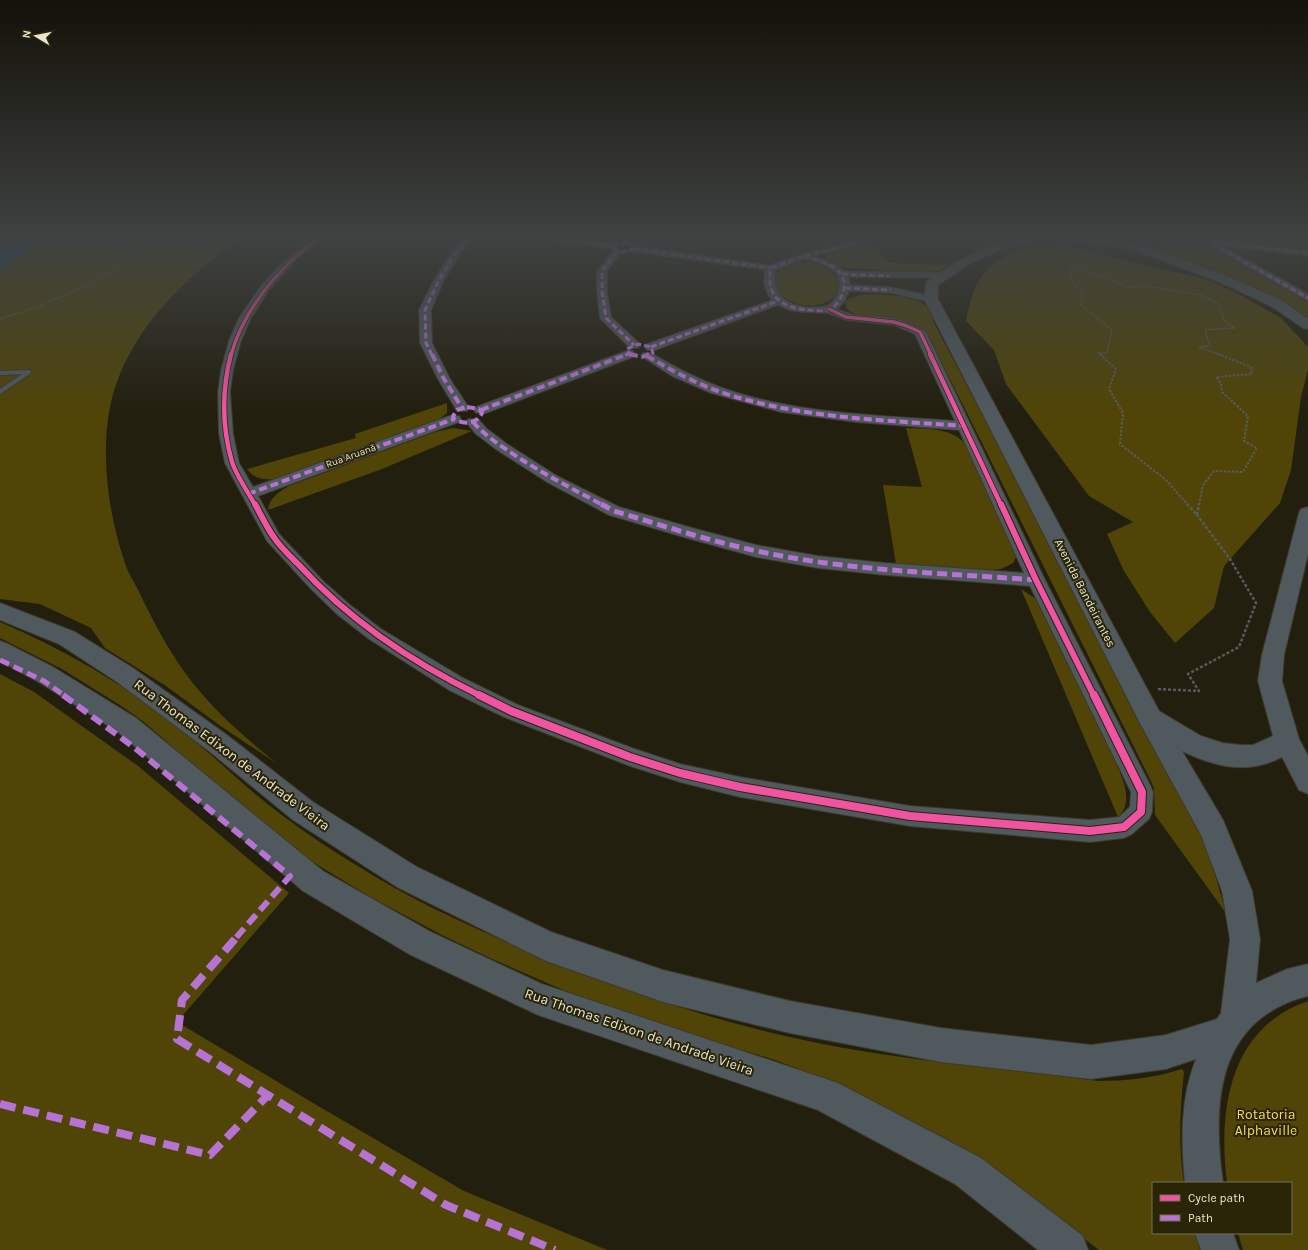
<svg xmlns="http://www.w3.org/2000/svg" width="1308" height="1250" viewBox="0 0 1308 1250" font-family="Karla,sans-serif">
<rect width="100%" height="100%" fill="#231f0f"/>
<path fill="#504507" d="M0,238h241c-51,36 -100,81 -123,141 -21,55 -12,127 6,181 3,12 11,23 16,34 17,35 36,71 62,100 22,26 48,47 74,69l-54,-36 -56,-41 -61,-38 -14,-20 -51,-24 -40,-5z
M1212,238h96v13l-81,-10z
M1178,241l18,1 13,5 99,55v19l-148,-68v-4l12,-7z
M869,242l21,21 58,2 -8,6 -12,1 -81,-4 -11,-3 -10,-7v-3l4,-3z
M1066,247l140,32 29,13 46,26 27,29v23l-7,27 -10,73 -11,33 -56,63 -10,42 -39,35 -25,-31 -26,-41 -17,-37 26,-12 -44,-26 -83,-112 -12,-34 -28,-29c6,-30 11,-49 39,-64 8,-4 17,-8 26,-9 12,-1 24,0 35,-1z
M796,262c13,-1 25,1 35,10 27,24 -19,46 -47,25 -3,-2 -7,-5 -8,-9 -1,-3 -1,-8 -2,-12l11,-11z
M859,295c17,-1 55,-1 67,11 5,5 6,11 8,17l186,353 88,174 18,63 -71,-98 -1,-27 -6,-13 -220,-440c-24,-26 -59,-8 -81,-26l-2,-7 4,-3z
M447,403v10l-9,7 -163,59c-11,1 -21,0 -28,-10l109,-31 -1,-4z
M453,428l19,3 -90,38 -114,41c1,-12 11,-18 21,-24l146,-54z
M906,428c21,1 46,-1 60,17l51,110 -4,8 -12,6 -13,1 -92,-6 -13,-79 39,2z
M1021,589l15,10 10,13 70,151c7,16 18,40 2,54z
M0,622c63,27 124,62 178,105 24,19 46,40 69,60 35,30 74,57 114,81 44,28 93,51 141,72 98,43 201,79 306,101 95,20 193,27 290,40 28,0 56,-3 84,-12l2,3c-4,37 -6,74 0,111h-31v50h43l4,17h-101l-85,-65 -85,-54 -83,-44 -71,-27 -96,-29 -93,-31 -96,-42 -46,-22 -72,-38 -64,-39 -29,-22 -53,-44 -82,-71 -21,-15 -61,-38 -62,-31z
M0,674l34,18 104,74 151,127 -112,129 136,81 151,88 143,59h-607z
M1308,1001v249h-65l-5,-17h53v-50h-64c-9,-73 2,-155 81,-182z"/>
<path fill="#104f85" d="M0,238h50l-38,22 -12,9z"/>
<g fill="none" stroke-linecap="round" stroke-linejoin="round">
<g stroke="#3d3a2c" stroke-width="2">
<path id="service" d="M29,370l2,1v2l-31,21v-5l22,-15 -22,1v-4z"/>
</g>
<g stroke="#3d3a2c" stroke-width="2">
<path id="minor" d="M313,238h10l-25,20 -29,32 -18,28 -10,23 -8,29 -3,22 3,42 6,29 14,24 196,-71h10l2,3 -2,3 -201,74 21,38 44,47 27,24 31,24 82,49 55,27 114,43 48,16 60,13 170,29 180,14 29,-3 11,-10 1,-15 -101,-206 -145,-11 -67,-7 -62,-11 -69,-19 -78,-23 -62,-33 -50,-32 -21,-16 -10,-12 2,-3h10l8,9 21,16 50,32 62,31 77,22 60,16 62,11 67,7 139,10 -65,-143 -103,-8 -75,-10 -70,-19 -39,-17 -31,-20 2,-3h8c22,13 45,25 69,34 74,27 157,28 235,34l-40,-87 -21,-9 -48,-5 -18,-7 -26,-1 -13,-2 -11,-5 -123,45h-8l-2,-3 2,-3 125,-44c-8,-9 -9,-18 -7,-30l-131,-18 -5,-3 5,-3 136,19 31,-11 64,-16h13l-1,2 -62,16 21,8 9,7 106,2 1,2 -1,2 -4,1 -98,-1 1,8 41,2 44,10 1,2 -5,3 -40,-9 -42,-2 -4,10 -8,8c17,9 37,6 55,9 12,2 21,7 32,12l2,2 119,248 105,205 3,7 -1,20 -3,7 -17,15 -8,4 -34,4 -180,-16 -170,-29 -60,-15 -50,-16 -126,-49 -55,-27 -80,-51 -31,-24 -27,-26 -44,-48 -42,-78 -6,-29 -1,-42 3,-22 8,-29 10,-23 22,-32 13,-15 18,-17zM805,259c14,4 38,10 34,30 -1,8 -6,13 -12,17 -27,5 -58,-4 -51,-36z
M466,238h10l-14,13 -18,29 -13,30 1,33 18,36 19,29 -2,3h-10l-19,-32 -18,-36 -1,-33 15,-30 19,-31z
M550,238h22l41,5 5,3 -5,3 -58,-8z
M1148,238h11l-19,11h-6l-2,-2 2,-2z
M1190,238h13l9,3 4,-2 92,11v6l-85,-10 85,48v7l-96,-54 -20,-7z
M617,248l5,3 -15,20v20l4,26 27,25 2,3 -2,3h-8l-30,-30 -3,-27v-20l17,-22z
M629,350l4,1 2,3 -2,3 -147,56h-10l-2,-3 2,-3z"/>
</g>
<g stroke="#3d3a2c" stroke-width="2">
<path id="tertiary" d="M1021,238h21l-2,2 -36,8 -35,16 -31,21v14l221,412 42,25 22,7 18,2h12l20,-9 -15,-55 4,-26 37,-142 2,-4 7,-2v47l-24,101 -2,26 17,58 9,17v38l-9,-4 -17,-33c-34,18 -67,10 -100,-6l41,69 29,71 8,48 -4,44 31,-14 21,-5v32c-92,23 -96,108 -85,187h-38c-4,-42 -5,-84 11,-124l-30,10 -75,10 -150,-17 -151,-29 -127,-31 -117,-41 -149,-74 -104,-67 -84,-69 -92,-69 -58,-38 -59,-24v-17l75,29 58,36 94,67 86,67 104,65 134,65 112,38 127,31 151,27 150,17 75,-10 51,-16 4,-6 9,-74 -8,-48 -21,-56 -60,-110 -217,-426 2,-15 1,-3c33,-22 55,-36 94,-43z
M1054,238h55l32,7 86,31 54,24 27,19v10l-5,-1 -32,-22 -52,-24 -85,-32 -30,-7 -44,-2 -4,-1z
M0,641l8,3 45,23 83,51 187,153 108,61 111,52 296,99 143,75 102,78 5,14h-50l-83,-66 -137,-74 -280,-95 -129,-61 -106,-63 -185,-159 -81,-51 -37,-20z
M1195,1233h38l6,17h-38z"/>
</g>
<path stroke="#575b5c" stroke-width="1.5" stroke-dasharray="2 1" stroke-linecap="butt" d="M0,319l37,-12 56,-24 15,-9 15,-13 40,-23
M1101,355l-3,-2h9l5,-23 -31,-25 2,-12 -12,-13v-12l3,-2 55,21 16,-1 56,9 19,10 3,14 11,9 -29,2 5,16 -11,1 22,8"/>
<path stroke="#575b5c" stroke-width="2" stroke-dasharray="2.5 1.5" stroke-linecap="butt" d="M1100,354l16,15 -7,20 14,24 -3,31 46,36 22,25
M1199,505l4,-20 11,-14 29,1 14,-24 -13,-7 4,-25 -26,-24 -1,-8 -5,-7 36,-3 -1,-7 -33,-13"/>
<path stroke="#575b5c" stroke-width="2.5" stroke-dasharray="3 2" stroke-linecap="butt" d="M1187,504l10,11
M1197,515l2,-11
M1158,689l41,2 -11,-17 51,-27 17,-44 -26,-44 -33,-44"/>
<use href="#service" fill="#50595e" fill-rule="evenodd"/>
<use href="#minor" fill="#50595e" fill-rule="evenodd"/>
<use href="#tertiary" fill="#50595e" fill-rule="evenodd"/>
<path stroke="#b673d3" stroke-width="3" stroke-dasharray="6 3" stroke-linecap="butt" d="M555,238l58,8
M1195,238l20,7 93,53
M1212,242l96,11
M624,243l10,-5
M627,243l7,3v3l-11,3 -11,-4 5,-4z
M634,249l137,19
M617,251l-15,20v20l4,27 28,27
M804,256c17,5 47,12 39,36 -2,7 -7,14 -13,17 -6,3 -15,1 -21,1 -27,-2 -44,-13 -38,-42z
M805,256l69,-18
M842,274l47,2
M845,288l46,2
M651,347l127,-46
M432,355l-6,-12 -1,-33 14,-30 19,-31 13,-11
M625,355l4,-1
M632,355h-2l-3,-6 11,-5 13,3 2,6 -7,2"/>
<path stroke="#b673d3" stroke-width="4" stroke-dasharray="8 4" stroke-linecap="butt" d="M432,354l12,25 18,29
M630,354l12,3 7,-3
M647,356c22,13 44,25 68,34 78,28 168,30 250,36
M467,407l12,2 3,4c-5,11 -18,12 -28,6l-1,-3 4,-6z
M481,410l147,-56
M473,422c13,15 30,25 46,36 27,17 55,32 84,47
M248,494l206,-75"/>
<path stroke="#b673d3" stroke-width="5" stroke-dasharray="10 5" stroke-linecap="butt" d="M601,504l13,7c47,14 95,30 143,40 91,20 186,22 279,29
M0,660l44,21 21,15"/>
<path stroke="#b673d3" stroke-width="6" stroke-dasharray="12 6" stroke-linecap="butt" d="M63,695l72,53 155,128 -56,64"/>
<path stroke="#b673d3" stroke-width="8" stroke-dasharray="16 8" stroke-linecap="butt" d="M235,939l-53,61 -5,39 269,166 109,45
M0,1104l210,51 58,-60"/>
<g stroke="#2b2507" stroke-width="5">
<path id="cycleway-far3" d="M829,309l17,8 48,5 13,4 13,6 11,23
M231,355c14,-49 47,-86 87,-117"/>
</g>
<g stroke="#2b2507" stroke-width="6">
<path id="cycleway-far2" d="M231,354c-9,35 -9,73 1,108 4,13 16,30 23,43
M930,354l71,151"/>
</g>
<g stroke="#2b2507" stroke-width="8">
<path id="cycleway-far1" d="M255,504c6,11 11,22 18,32 7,11 17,20 26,29 51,56 114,98 182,131
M1001,504l35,76 58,116"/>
</g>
<g stroke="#2b2507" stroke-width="10">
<path id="cycleway" d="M479,695l32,16 119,46 50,16 60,14 170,29 180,15 34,-4 17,-15 1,-20 -48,-97"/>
</g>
<use href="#cycleway-far3" stroke="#f153a3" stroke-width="3.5"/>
<use href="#cycleway-far2" stroke="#f153a3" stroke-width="4.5"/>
<use href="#cycleway-far1" stroke="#f153a3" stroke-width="6"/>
<use href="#cycleway" stroke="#f153a3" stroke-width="8"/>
</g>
<linearGradient id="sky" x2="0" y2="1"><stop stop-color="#131108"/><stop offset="0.58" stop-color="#3f4242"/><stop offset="1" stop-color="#3f4242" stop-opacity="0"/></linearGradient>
<rect width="1308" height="412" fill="url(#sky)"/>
<g text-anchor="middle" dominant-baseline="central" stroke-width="4" stroke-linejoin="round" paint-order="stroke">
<g font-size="10" fill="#e7e4d2" stroke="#2b2507">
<text transform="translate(351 456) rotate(-20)">Rua Aruanã</text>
</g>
<g font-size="12" fill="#e7e4d2" stroke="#2b2507">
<text transform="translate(1085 593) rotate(63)">Avenida Bandeirantes</text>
</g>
<g font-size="14" fill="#e7e4d2" stroke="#2b2507">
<text transform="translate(232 755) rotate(37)">Rua Thomas Edixon de Andrade Vieira</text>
<text transform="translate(639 1032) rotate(19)">Rua Thomas Edixon de Andrade Vieira</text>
</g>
<g font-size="14" fill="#f4dc5b" stroke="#2b2507">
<text x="1266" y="1114">Rotatoria<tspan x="1266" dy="16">Alphaville</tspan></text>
</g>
</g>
<rect x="1152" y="1182" width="140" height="52" fill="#2b2507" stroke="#767158"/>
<rect x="1160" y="1195" width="20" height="6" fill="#f153a3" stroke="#767158"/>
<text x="1188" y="1202" font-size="12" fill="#e7e4d2">Cycle path</text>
<rect x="1160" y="1215" width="20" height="6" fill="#b673d3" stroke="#767158"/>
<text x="1188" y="1222" font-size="12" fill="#e7e4d2">Path</text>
<g transform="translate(36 36) rotate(280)" stroke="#2b2507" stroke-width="3" paint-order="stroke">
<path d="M0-3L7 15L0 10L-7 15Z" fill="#e7e4d2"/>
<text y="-6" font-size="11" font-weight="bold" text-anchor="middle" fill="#e7e4d2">N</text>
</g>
</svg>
